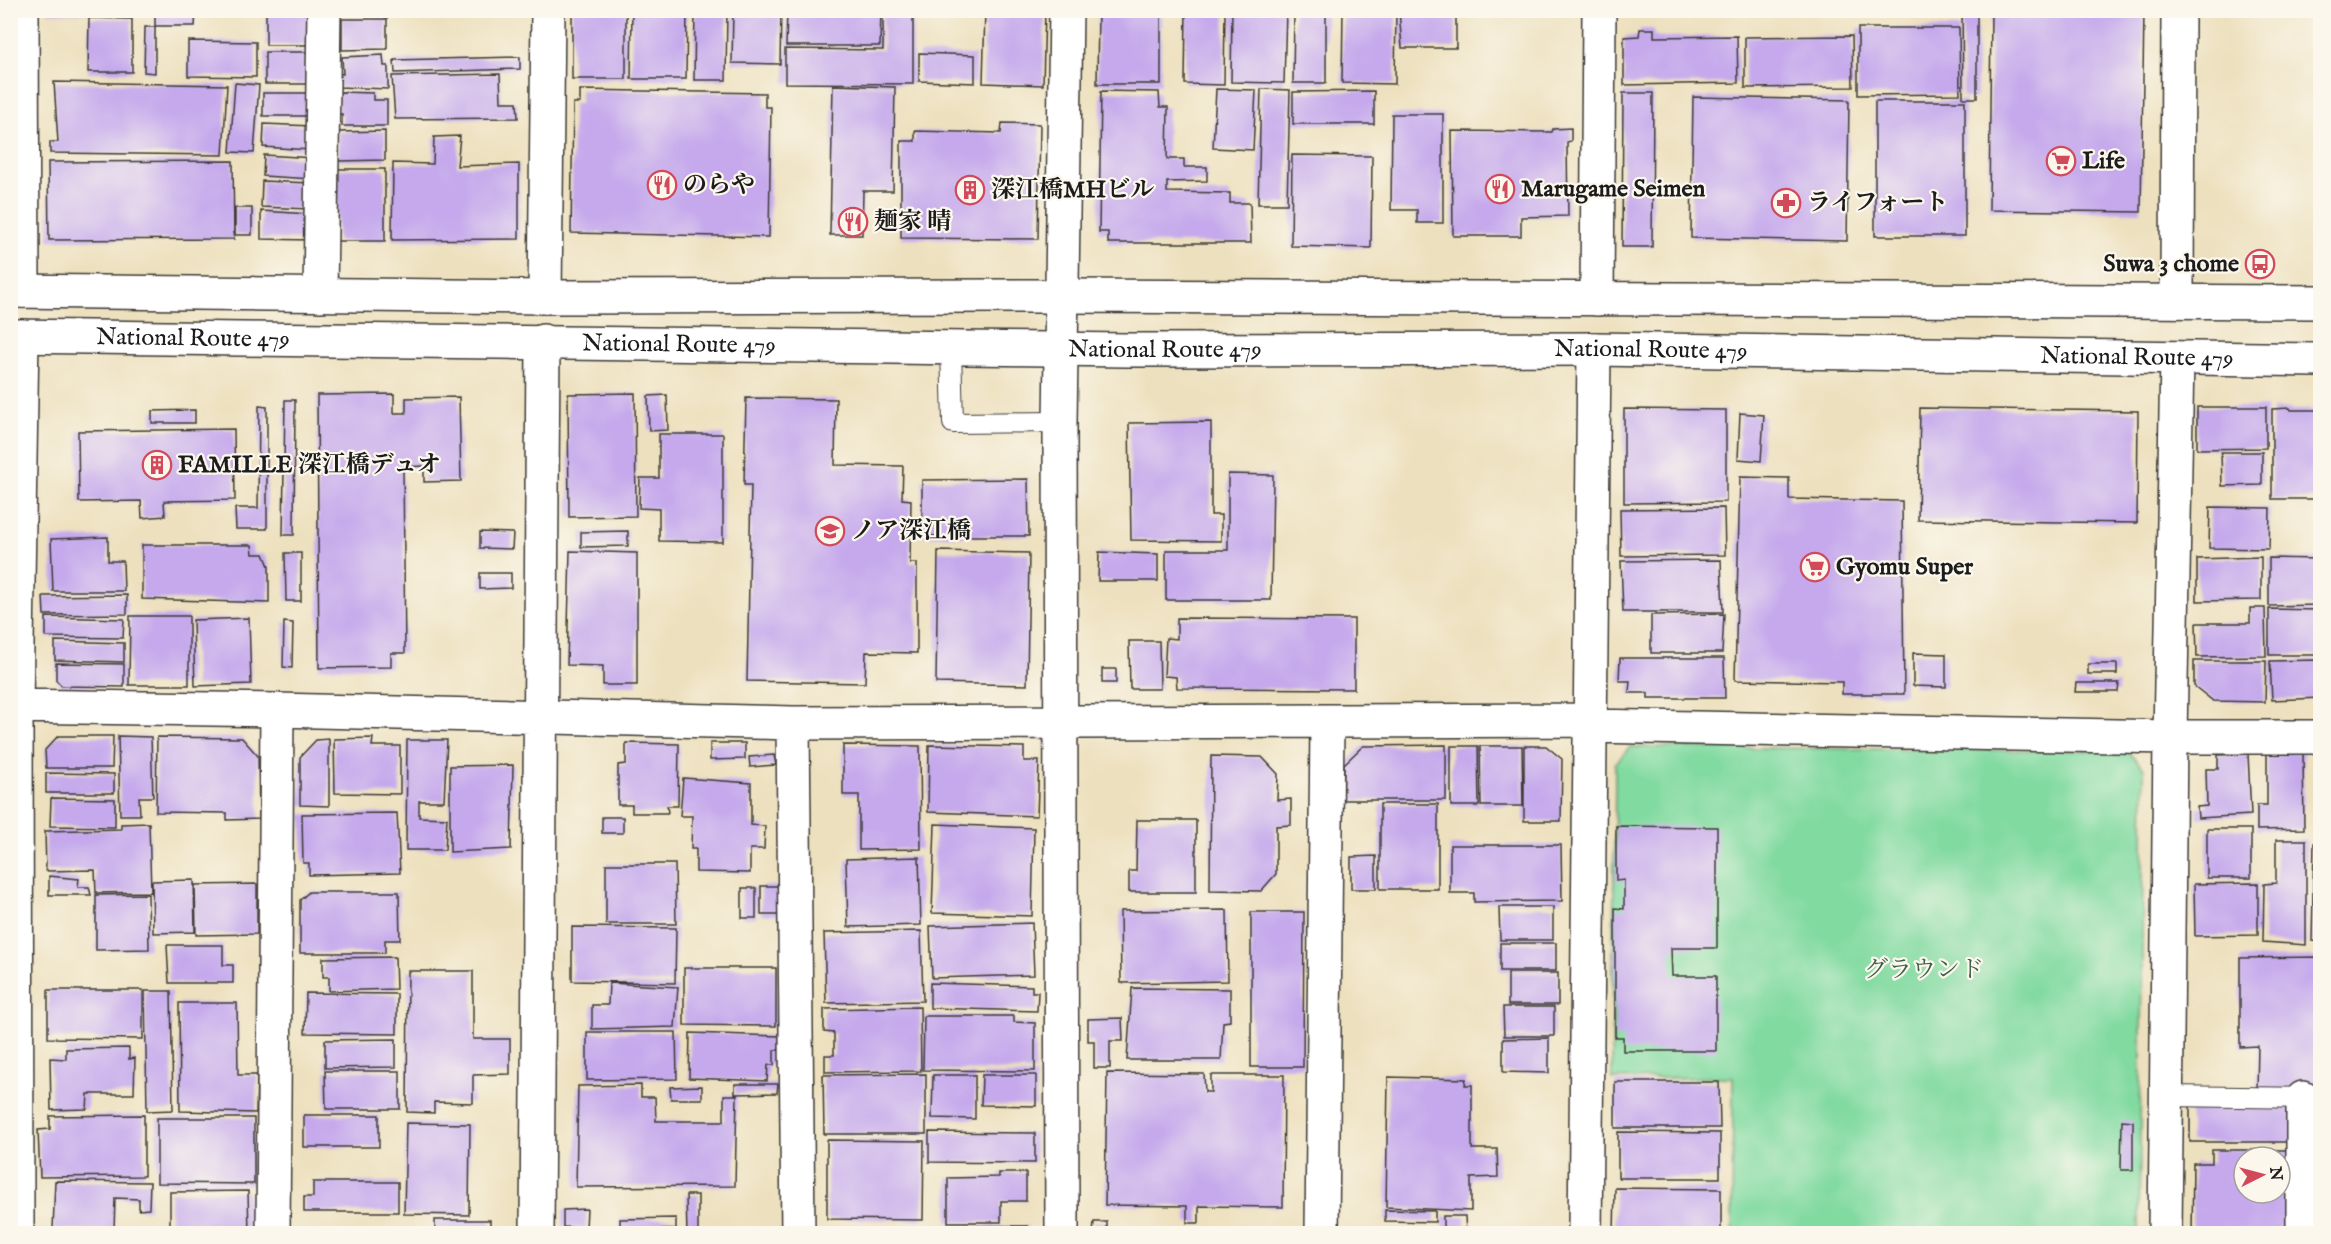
<svg xmlns="http://www.w3.org/2000/svg" width="2331" height="1244" viewBox="0 0 2331 1244" font-family="'IM FELL English','Noto Serif JP',serif">
<rect width="100%" height="100%" fill="#fbf7ec"/>
<filter id="ink" filterUnits="userSpaceOnUse"><feTurbulence type="fractalNoise" baseFrequency=".0167" numOctaves="2"/><feDisplacementMap in="SourceGraphic" scale="12" xChannelSelector="R" yChannelSelector="G"/><feConvolveMatrix kernelMatrix="1 2 1 2 8 2 1 2 1" color-interpolation-filters="sRGB"/></filter>
<filter id="wash" filterUnits="userSpaceOnUse"><feTurbulence type="fractalNoise" baseFrequency=".008" numOctaves="4" result="noise"/><feDisplacementMap in="SourceGraphic" scale="24" xChannelSelector="R" yChannelSelector="G"/><feGaussianBlur stdDeviation="1.35" result="paint"/><feColorMatrix in="noise" values="0 0 0 0 0 0 0 0 0 0 0 0 0 0 0 0 0 1.4 0 .05"/><feComposite in="paint" operator="in"/></filter>
<g filter="url(#wash)">
<rect width="100%" height="100%" fill="#ede0be"/>
<path fill="#81daa0" stroke="#4e7b5e" stroke-width="1.5" d="M1630,747l497,4 17,17 -5,465h-407l1,-156 -121,2 3,-315z"/>
<g id="blocks">
<path fill="#c5a9ec" fill-rule="evenodd" d="M48,10h101v4l-101,-1z
M155,10h41l-1,16h-40z
M266,10h47l1,35h-48z
M338,10h49v4l-49,-1z
M572,10h54v69h-54z
M632,10h55l-1,69h-55z
M695,10h32l-1,70h-32z
M733,10h48l-1,54 -48,-1z
M787,10h94l-1,36h-94z
M985,10h60l-2,75 -60,-2z
M1098,10h63v74h-64z
M1186,10h39l-1,75 -39,-1z
M1232,10h54l-2,73 -53,-1z
M1294,10h32v73h-33z
M1343,10h53l-1,74 -53,-1z
M1399,10h57v38h-54z
M1962,10h15v88h-14z
M1991,10h153l-3,202 -152,-2z
M2225,10h95v3h-95z
M913,12v72l-128,-1v-34l98,1v-37z
M89,18l43,1v53h-44z
M342,19h45v30l-45,1z
M145,27h10v46l-11,-1z
M1858,28h101l1,66 -102,1z
M1640,29h14v8l83,-1 1,47 -114,2v-48l15,-1z
M1852,36l1,51 -108,1v-51z
M188,41l68,1v35l-68,-1z
M265,52h47v32h-47z
M919,53l56,2v28l-56,-2z
M383,55l1,11h4v23l-49,-2 -2,-13h6l-1,-17z
M520,57v12l-125,4 -1,-13z
M500,74l1,28h16l1,16 -123,1 -3,-43z
M54,82l173,3 -4,70 -173,-2v-11h8z
M235,83l24,2 -5,68 -24,-1z
M833,85l62,2 -2,104h-30l-1,44h-32z
M1216,89l40,1 -3,60 -40,-2z
M1261,89l29,1 -3,114h-29z
M580,90l185,3v14h6l-2,130 -198,-4 2,-130h7z
M1101,91l58,1 1,15h8l-1,52h17v8h23v14l-40,1v10l63,1v10h20l1,40h-143v-11h-9z
M1374,91v33h-81v-32z
M338,92l35,1v7h14v26h-45v-12h-4z
M263,93h50v23h-50z
M1623,93h30l-1,154h-30z
M1693,97l156,3 -2,141 -156,-3z
M1875,101h90v135h-90z
M1392,114h51v109h-26v-13h-26z
M1002,123l38,1 -2,115 -137,-1v-97h14v-10l86,2z
M264,124l48,2 -1,24 -48,-3z
M1571,128v13l-4,1 1,74 -47,1v19h-68l-1,-105 100,1 1,-3z
M385,131v29l-46,1 -1,-29z
M460,136l-3,30 62,-2v75l-127,1 1,-77 40,1 1,-27z
M264,155l50,3 -2,21 -49,-3z
M1292,155l80,1 -1,92 -80,-2z
M233,161l1,78 -185,1 -1,-78z
M337,169h48v72h-48z
M262,181l48,2 -1,26 -48,-2z
M235,208h17v27h-17z
M261,211l49,3 -1,26 -48,-1z
M635,393l1,123 -67,1 -1,-123z
M394,394v19h12v-15l53,-1 2,84 -37,1v-16l-21,1 2,186h-14v14l-72,1 -2,-273z
M667,395l1,35 -19,1 -1,-35z
M746,398l90,1 -1,66 68,1 -1,33 9,1 -1,63h7v90l-51,-1 -1,31 -118,-2 4,-196h-7z
M285,400h10l-1,135h-11z
M259,406l8,1v122h-31l-1,-21h23z
M2197,407h69v41l-69,1z
M1920,408l218,3 -1,112 -219,-3z
M2290,408l1,2h29v89h-48v-90z
M1624,409l102,1v92l-102,1z
M195,410v13h-43v-12z
M1740,413l24,2 -3,46 -23,-2z
M1211,422v93h10v26l-90,-1 -2,-117z
M234,429l1,71 -71,1 1,15 -23,2 -1,-17 -62,1 -1,-71z
M659,434h64v108l-64,-1v-32l-20,-1 1,-30h19z
M2221,452h41v33l-40,1z
M1228,474l45,1 -2,125h-105v-50h62z
M1740,477l49,1v21l113,2 2,193h-62v-12l-107,-2z
M1028,479l1,57h-107v-56z
M2210,507l60,1 -1,41 -60,-1z
M1724,508l1,47 -104,1 -1,-47z
M628,531v15l-47,1v-15z
M480,532l33,1 -1,16 -32,-1z
M108,537v24h15l1,30h-71l-2,-52z
M142,545h110l1,9h11l5,12v37l-127,-4z
M570,551l67,2v132h-34v-19l-36,-1z
M938,551l91,2 -2,132 -91,-2z
M1099,552l59,2v27h-60z
M285,553h16v48h-15z
M2261,557v43l-64,1v-42z
M2269,558l51,1v46l-51,1z
M1721,560l2,52h-100l-2,-51z
M480,573h31v15l-31,1z
M127,595v19l-83,1 -1,-19z
M2250,608h15l1,48 -69,1 -1,-34h54z
M2269,609l51,1v45h-51z
M1724,614l-2,39h-71v-38z
M130,616h59v69h-60z
M46,617l78,2 -1,19 -77,-1z
M249,618l2,66 -56,2 -2,-66z
M1177,618l177,1v70l-177,-1 -1,-11 -12,-1 2,-38 11,1z
M284,622l9,1 -1,45 -9,-1z
M55,641l69,2v19l-69,-2z
M1129,641h30l1,48h-30z
M1913,653l33,1v33l-33,-1z
M1620,658h104l1,40h-77v-5h-19l1,-12h-11z
M2320,660v38l-48,2 -2,-39z
M2194,661h72l-1,41 -52,-1 -19,-15z
M56,663l68,1v23l-62,-1 -6,-6z
M2088,664h29v10h-29z
M1102,669h14v14h-14z
M2076,683h43l-1,9h-43z
M58,736h55l-1,32h-66l-1,-18z
M118,736l33,1 2,60h-14l1,18h-20z
M157,737l85,1 16,18 1,63 -32,1v-7l-71,-1z
M373,738l-1,8h28v48l-65,-1 -1,-54z
M329,739v67l-29,-1v-48l16,-17z
M407,740h40l-3,61h-25v16l28,1 -2,32h-39z
M626,743l53,1 -1,62h-11l1,7h-36v-8h-14v-40l8,-1z
M710,743h35v16l-35,1z
M843,745l77,1 1,103 -62,1v-55h-16z
M929,745l95,2v14h15l-2,55 -109,-4z
M1446,745v55h-103l1,-36 19,-18z
M1451,746h27l1,60h-28z
M1480,746h42l1,60h-42z
M1524,746h22l16,13 -1,62h-37z
M2267,752h36l1,77 -47,1v-25h10z
M2248,754l3,61 -53,3 -1,-11 10,-1 -1,-37h12v-14z
M774,755l2,10 -26,2 -1,-10z
M1211,756l51,1 16,17 -1,26 14,-1v26l-15,1v48l-15,17 -51,-1z
M513,765l-2,84 -61,3v-86z
M46,773l68,1v19h-68z
M683,778l68,5v42l14,1 -1,23h-14v24l-54,-1v-23h-5l1,-33h-12z
M51,798l64,1v28l-65,-1z
M1380,804h58v85h-58z
M397,813l3,60 -91,2v-12h-6l-1,-49z
M602,817h21v16h-21z
M1137,820h59v72h-67v-21h7z
M149,823l2,69 -55,1 -1,-23 -49,1 -1,-40 76,-2v-5z
M935,824l99,4 -2,88 -100,-3z
M1616,826l101,1v121h-46l1,28h44v75h-93v-14h-8v-129l9,1v-29l-8,1z
M2207,829h44v49h-44z
M2276,840h30v105l-43,-3 1,-58 12,-1z
M2314,843h6v99l-8,-1z
M1450,845h111l1,56 -88,1v-9h-24z
M1376,856v33h-25v-32z
M919,857l2,68 -73,2 -2,-68z
M606,864h69l1,60h-70z
M49,876l30,3 -1,8h11l2,8h-42z
M194,880l1,52 -42,1 -1,-52z
M2258,883v52l-63,1 -1,-52z
M257,884v50l-61,1 -1,-50z
M761,886h17v29h-17z
M742,888h14v30h-14z
M309,892h90l1,48h-15v13h-85v-53z
M148,894l1,55 -53,1v-55z
M1499,907h54v33h-53z
M1227,910l1,71 -107,2 -1,-72z
M1251,912h53l-1,155h-52z
M1032,923l2,52 -102,3 -2,-52z
M572,927l104,1 -1,55 -103,-2z
M921,931l2,70 -97,2 -2,-70z
M1500,943h56v28h-56z
M167,945h56v20h10v18h-64z
M395,957l1,32 -67,2v-14h-6v-19z
M2320,957v136l-63,-1 1,-46 -18,1v-89z
M684,968h92v58l-92,-1z
M408,971h65v68h37v35l-37,1v28l-39,-1v11l-27,-1z
M1508,973h50v32h-50z
M609,983l69,4 -3,40 -83,2v-24h16z
M930,983l102,3v6h6l-1,19 -107,-3z
M1132,988l98,1v32l-7,1 -2,38h-94z
M48,990h95v49l-95,-1z
M145,991h26l2,119 -26,1z
M306,993l91,1v40l-92,-1z
M179,1003h58l1,72h19l-1,38 -76,-2z
M920,1007l1,64 -96,1v-17h9v-22l-10,-1v-23z
M1503,1007h51v29h-50z
M924,1016h90v6l21,1v48l-112,-1z
M1122,1018l1,23h-13v27h-16v-27h-6v-22z
M587,1032h89l1,47 -90,1z
M690,1033l90,3 -1,14h-5v15h-6l-1,16 -78,-3z
M1549,1038v35l-46,-1v-33z
M396,1039v28l-71,1v-28z
M129,1048v11l6,-1 -1,36h-46l-1,15 -36,1 -1,-52 16,1v-10z
M325,1071h75v38h-74z
M1107,1073l97,1 1,18h6v-17h73l-1,132 -84,-1v17h-12v-17l-82,-1z
M926,1074v60h-102l-1,-59z
M933,1075h42v44l-43,-1z
M982,1075h54v31l-55,-1z
M1388,1077l78,2 -1,6h7v64h25l1,28 -27,1v33l-85,-4z
M1615,1082h104l1,46h-105z
M735,1084h43l-1,9 -42,1z
M641,1085v12h14l1,24h68v-26h13l-2,91 -159,1 2,-101z
M702,1086v13h-31l-1,-12z
M2190,1104l103,1v37h-103z
M144,1115v61l-104,1 -2,-47 12,-1v-13z
M304,1115h75v32h-75z
M157,1118h97v66l-97,-1z
M2122,1120l11,1v49h-12z
M406,1123l64,1 -1,91 -65,-1z
M929,1132l106,1v30l-106,-1z
M1618,1132l102,1v45h-102z
M827,1140l97,1 -1,79 -96,-1z
M2212,1150h82l1,84h-103l1,-71h19zM2244,1157h36v36h-36z
M999,1173h27v28h-25v21h-53v-44l51,-1z
M55,1181l95,1 -1,27 -10,1v-11l-24,-1 -1,33 -61,-2z
M313,1182h85v30h-94v-15h9z
M1615,1188l106,1v45h-107z
M248,1191l1,43h-79v-42z
M686,1195h12v39h-11z
M587,1209l-1,19 -23,-1v-17z
M1385,1210l50,1v11l-50,-1z
M1443,1216h22l1,18h-23z
M676,1218v12h-13v4h-41l-2,-4v-11z
M435,1220h55v14h-55z
M1094,1222h13v12h-14z
M962,1226h66v8h-66z
M568,1230l47,1v3h-47z"/>
</g>
</g>
<g filter="url(#ink)">
<use href="#blocks" fill-opacity="0" stroke="#3b3934" stroke-width="1.5"/>
<g fill="none" stroke-linecap="round" stroke-linejoin="round">
<g stroke="#3b3934" stroke-width="22">
<path id="service" d="M951,347l2,76 107,-1
M2165,1096l155,2"/>
</g>
<g stroke="#3b3934" stroke-width="36">
<path id="minor" d="M22,10l1,281
M320,295l4,-285
M545,297l3,-287
M1597,299l2,-289
M2177,301l1,-291
M10,706l267,4 516,13 797,-3
M793,723l5,511
M1590,726l580,11h150
M2303,1098v136
M17,1234l-1,-528 6,-370
M273,1234l4,-524
M537,1234l6,-893
M1062,1234l-2,-812 6,-412
M1322,1234l5,-512
M1585,1234l9,-885
M2165,1234l5,-497 7,-379"/>
</g>
<g stroke="#3b3934" stroke-width="36">
<g id="trunk">
<path d="M10,291l535,6 517,-1 1258,6"/>
<path id="s1" d="M10,336l1117,14 467,-1 726,11"/>
</g>
</g>
<use href="#service" stroke="#fff" stroke-width="20"/>
<use href="#minor" stroke="#fff" stroke-width="33"/>
<use href="#trunk" stroke="#fff" stroke-width="33"/>
</g>
</g>
<defs>
<g id="supermarket-ring" transform="scale(1.5)"><circle r="9.5" fill="#fbf7ec" stroke="#d1495b" stroke-width="1.5"/><path d="M-6-5.5h2.5l.6 2H6L4.5 2H-2.5L-4.4-4H-6ZM-1.5 3.2a1.3 1.3 0 1 0 .1 0ZM3 3.2a1.3 1.3 0 1 0 .1 0Z" fill="#d1495b"/></g>
<g id="restaurant-ring" transform="scale(1.5)"><circle r="9.5" fill="#fbf7ec" stroke="#d1495b" stroke-width="1.5"/><path d="M-5-6h1v4h1v-4h1v4h1v-4h1v5L-1.5 .5V6h-2V.5L-5-1ZM5-6V6H3V1.5H1.5Q1.5-4 5-6Z" fill="#d1495b"/></g>
<g id="building-ring" transform="scale(1.5)"><circle r="9.5" fill="#fbf7ec" stroke="#d1495b" stroke-width="1.5"/><path d="M-4-6H4V6H1V3H-1V6H-4ZM-2.5-4.3h1.7v1.8h-1.7ZM.8-4.3h1.7v1.8H.8ZM-2.5-1h1.7V.8h-1.7ZM.8-1h1.7V.8H.8Z" fill="#d1495b"/></g>
<g id="pharmacy-ring" transform="scale(1.5)"><circle r="9.5" fill="#fbf7ec" stroke="#d1495b" stroke-width="1.5"/><path d="M-2-6h4v4h4v4h-4v4h-4v-4h-4v-4h4Z" fill="#d1495b"/></g>
<g id="bus-ring" transform="scale(1.5)"><circle r="9.5" fill="#fbf7ec" stroke="#d1495b" stroke-width="1.5"/><path d="M-5-6H5V4H4V6H2V4H-2V6H-4V4H-5ZM-3.5-4V0h7V-4ZM-3.5 1.2v1.5H-2V1.2ZM2 1.2v1.5H3.5V1.2Z" fill="#d1495b"/></g>
<g id="school-ring" transform="scale(1.5)"><circle r="9.5" fill="#fbf7ec" stroke="#d1495b" stroke-width="1.5"/><path d="M0-5L7-2L0 1L-7-2ZM-4 1L0 2.5L4 1V4Q0 6-4 4Z" fill="#d1495b"/></g>
</defs>
<g fill-rule="evenodd">
<use href="#supermarket-ring" x="2061" y="161"/>
<use href="#restaurant-ring" x="662" y="185"/>
<use href="#restaurant-ring" x="1500" y="189"/>
<use href="#building-ring" x="970" y="190"/>
<use href="#pharmacy-ring" x="1786" y="203"/>
<use href="#restaurant-ring" x="853" y="222"/>
<use href="#bus-ring" x="2260" y="264"/>
<use href="#building-ring" x="157" y="465"/>
<use href="#school-ring" x="830" y="531"/>
<use href="#supermarket-ring" x="1815" y="567"/>
</g>
<g text-anchor="middle" dominant-baseline="central" stroke-width="4.5" stroke-linejoin="round" paint-order="stroke">
<g font-size="24" font-weight="bold" fill="#1c1c1c" stroke="#fbf7ec" text-anchor="start">
<text x="2082" y="161">Life</text>
<text x="683" y="185">のらや</text>
<text x="1521" y="189">Marugame Seimen</text>
<text x="991" y="190">深江橋MHビル</text>
<text x="1807" y="203">ライフォート</text>
<text x="874" y="222">麺家 晴</text>
<text x="2239" y="264" text-anchor="end">Suwa 3 chome</text>
<text x="178" y="465">FAMILLE 深江橋デュオ</text>
<text x="851" y="531">ノア深江橋</text>
<text x="1836" y="567">Gyomu Super</text>
</g>
<g font-size="24" fill="#1c1c1c" stroke="#fbf7ec">
<text stroke="none"><textPath href="#s1" startOffset="183">National Route 479</textPath></text>
<text stroke="none"><textPath href="#s1" startOffset="669">National Route 479</textPath></text>
<text stroke="none"><textPath href="#s1" startOffset="1155">National Route 479</textPath></text>
<text stroke="none"><textPath href="#s1" startOffset="1641">National Route 479</textPath></text>
<text stroke="none"><textPath href="#s1" startOffset="2127">National Route 479</textPath></text>
</g>
<g font-size="24" fill="#3f5e4a" stroke="#fbf7ec">
<text x="1924" y="970">グラウンド</text>
</g>
</g>
<rect width="2331" height="1244" fill="none" stroke="#fbf7ec" stroke-width="36"/>
<g transform="translate(2262 1175) rotate(84)"><circle r="28" fill="#fbf7ec" stroke="#a29f99" stroke-width="1.5"/>
<path d="M0-4.5L10 22L0 15L-10 22Z" fill="#d1495b"/>
<text y="-9" font-size="16" font-weight="bold" text-anchor="middle" fill="#1c1c1c">N</text>
</g>
</svg>
